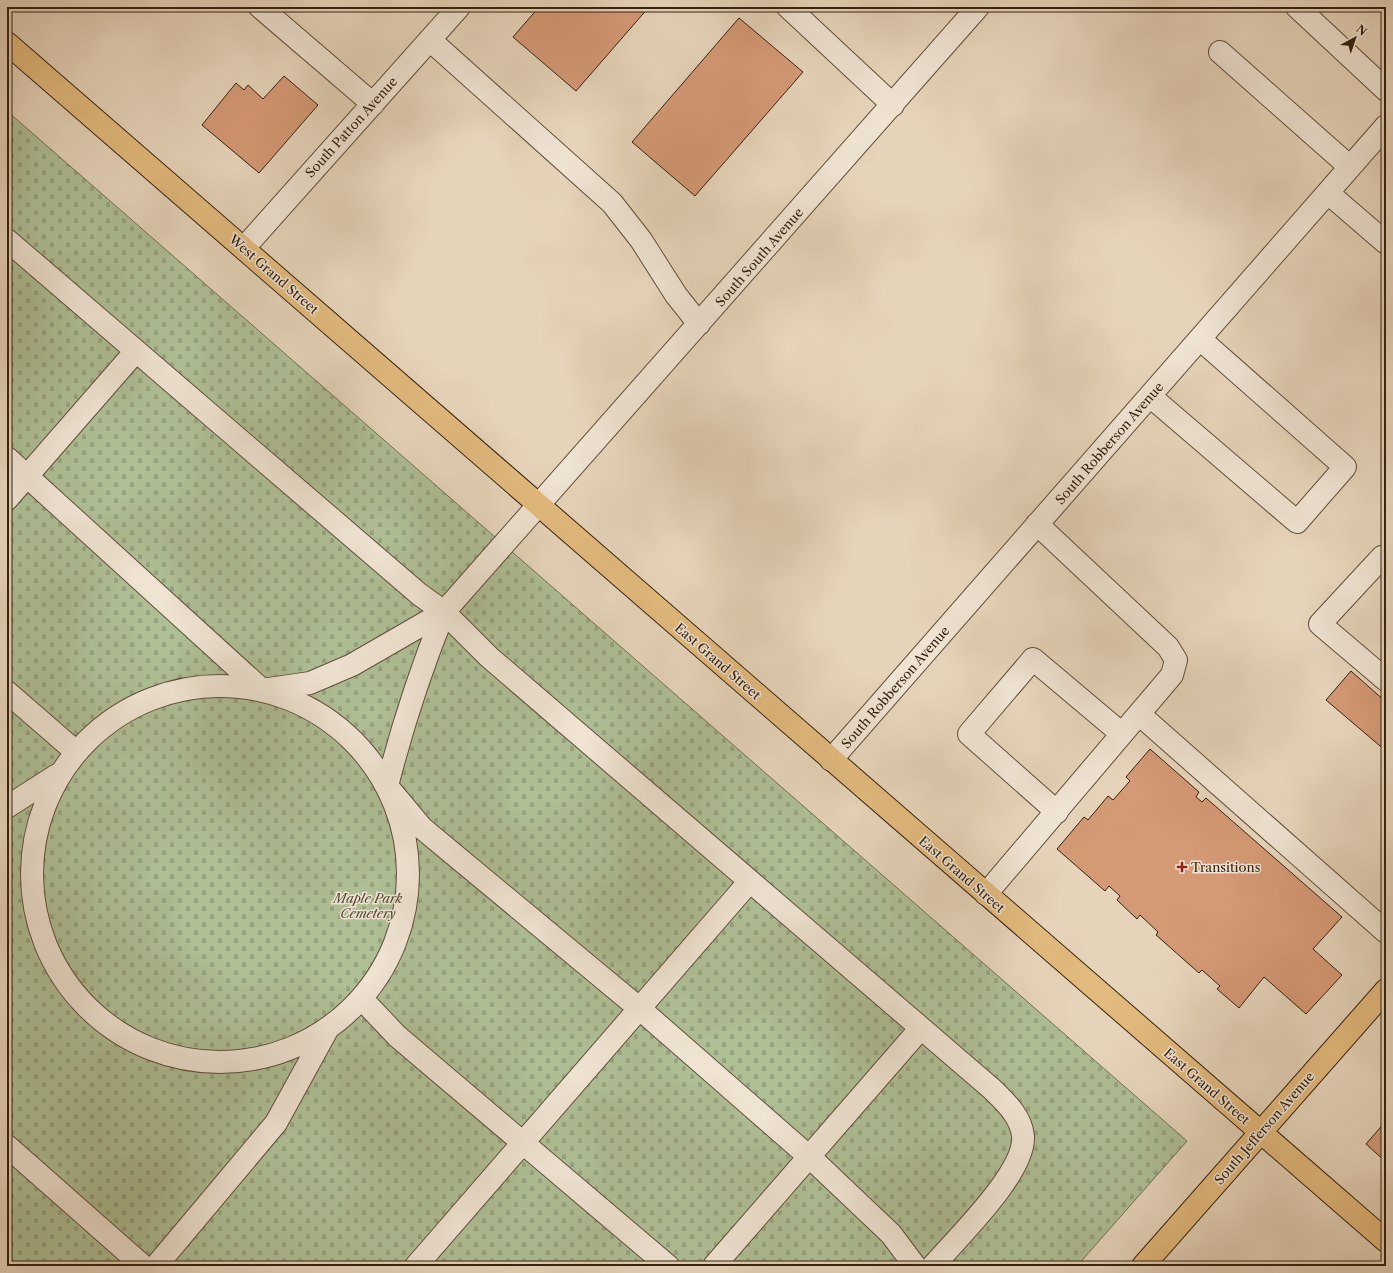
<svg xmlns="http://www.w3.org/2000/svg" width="1393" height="1273" viewBox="0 0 1393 1273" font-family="'Libre Caslon Text',serif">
<defs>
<pattern id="cemetery-stones" width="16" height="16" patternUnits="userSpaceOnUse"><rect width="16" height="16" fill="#aebe95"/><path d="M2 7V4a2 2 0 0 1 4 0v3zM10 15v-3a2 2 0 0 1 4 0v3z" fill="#96a37f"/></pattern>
</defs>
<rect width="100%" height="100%" fill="#e6d4ba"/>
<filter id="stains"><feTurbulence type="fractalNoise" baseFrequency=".005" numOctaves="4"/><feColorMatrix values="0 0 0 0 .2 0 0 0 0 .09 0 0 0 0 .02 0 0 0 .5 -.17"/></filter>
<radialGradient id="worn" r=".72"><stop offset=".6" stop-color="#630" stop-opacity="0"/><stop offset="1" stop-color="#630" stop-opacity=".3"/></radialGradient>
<path fill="url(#cemetery-stones)" stroke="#727052" d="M7,111l1180,1030 -110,125h-1070z"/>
<path fill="#d49975" stroke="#352210" d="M539,7h110l-73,84 -63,-54z
M739,18l64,54 -108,124 -63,-54z
M284,76l34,29 -59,68 -57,-48 34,-42 8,7 4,-5 15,14z
M1351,671l35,31v49l-60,-51z
M1150,749l49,43 -3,5 6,5 4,-4 136,119 -29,32 29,26 -36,39 -42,-37 -25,31 -22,-19 3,-3 -18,-16 -3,3 -43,-38 2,-3 -18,-17 -3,4 -20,-19 3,-4 -11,-10 -4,5 -48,-42 27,-32 4,3 20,-24 5,4 17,-19 -4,-4z
M1386,1121v41l-20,-18z"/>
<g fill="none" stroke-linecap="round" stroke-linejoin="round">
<g stroke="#614e3a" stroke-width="24">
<path id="minor" d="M260,7l113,97
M788,7l105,98
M1297,7l89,83
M430,40l182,163 29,37 35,55 23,29
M1220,52l130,115
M1328,193l58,50
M7,240l412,354 25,18 45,45 503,432c13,13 29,27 31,47 3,36 -66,102 -90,130
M244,248l215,-241
M1150,396l147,126 48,-55 -145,-128
M7,458l255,232 48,-7 42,-18 92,-53 534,-605
M7,499l129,-148
M1382,557l-62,67 66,56
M444,612c-23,57 -42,115 -57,174l35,42 218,181 174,152 77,73 24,32
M32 874a188 188 0 1 1 376 0a188 188 0 1 1-376 0Z
M7,692l68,59
M1139,714l247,218
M831,760l555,-634
M7,807l50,-32
M1057,812l-88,-78 64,-75 89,75
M986,894l186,-219 4,-15 -8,-13 -131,-123
M362,999l35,37 271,230
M7,1146l136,120
M156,1266l120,-143 51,-93
M416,1266l334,-385
M714,1266l207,-238"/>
</g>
<g stroke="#352210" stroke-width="24">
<path id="major" d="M7,43l1379,1198
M1143,1266l243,-276"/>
</g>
<use href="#minor" stroke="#efe3d2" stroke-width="22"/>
<use href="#major" stroke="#e3ba7d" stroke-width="22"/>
</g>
<path fill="#8f2418" stroke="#efe3d2" stroke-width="1.5" d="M1180 861h4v4h4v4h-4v4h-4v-4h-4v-4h4z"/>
<g text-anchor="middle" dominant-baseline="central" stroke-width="3" stroke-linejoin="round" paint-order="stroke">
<g font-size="13" fill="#352210" stroke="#efe3d2">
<text transform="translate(351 127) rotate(-48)">South Patton Avenue</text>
<text transform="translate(759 257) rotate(-49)">South South Avenue</text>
<text transform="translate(274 274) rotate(41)">West Grand Street</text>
<text transform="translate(1109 443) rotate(-49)">South Robberson Avenue</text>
<text transform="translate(718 661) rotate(41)">East Grand Street</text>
<text transform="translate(895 687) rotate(-49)">South Robberson Avenue</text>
<text transform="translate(962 874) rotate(41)">East Grand Street</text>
<text transform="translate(1207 1086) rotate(41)">East Grand Street</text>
<text transform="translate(1264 1128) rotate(-49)">South Jefferson Avenue</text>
</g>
<g font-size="13" fill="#352210" stroke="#efe3d2" text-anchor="start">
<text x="1191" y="867">Transitions</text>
</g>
<g font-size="13" font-style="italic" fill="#534931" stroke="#efe3d2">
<text x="368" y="898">Maple Park<tspan x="368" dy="15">Cemetery</tspan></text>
</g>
</g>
<rect width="1393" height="1273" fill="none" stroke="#e6d4ba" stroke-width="24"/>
<rect x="8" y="8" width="1377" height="1257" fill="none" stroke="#352210" stroke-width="2"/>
<rect x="12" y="12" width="1369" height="1249" fill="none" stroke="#352210"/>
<g transform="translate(1355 38) rotate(40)" stroke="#efe3d2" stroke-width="3" paint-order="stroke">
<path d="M0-3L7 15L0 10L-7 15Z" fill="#352210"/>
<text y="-6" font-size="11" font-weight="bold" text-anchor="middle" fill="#352210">N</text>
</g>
<rect width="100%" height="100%" filter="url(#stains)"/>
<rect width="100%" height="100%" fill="url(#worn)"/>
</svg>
